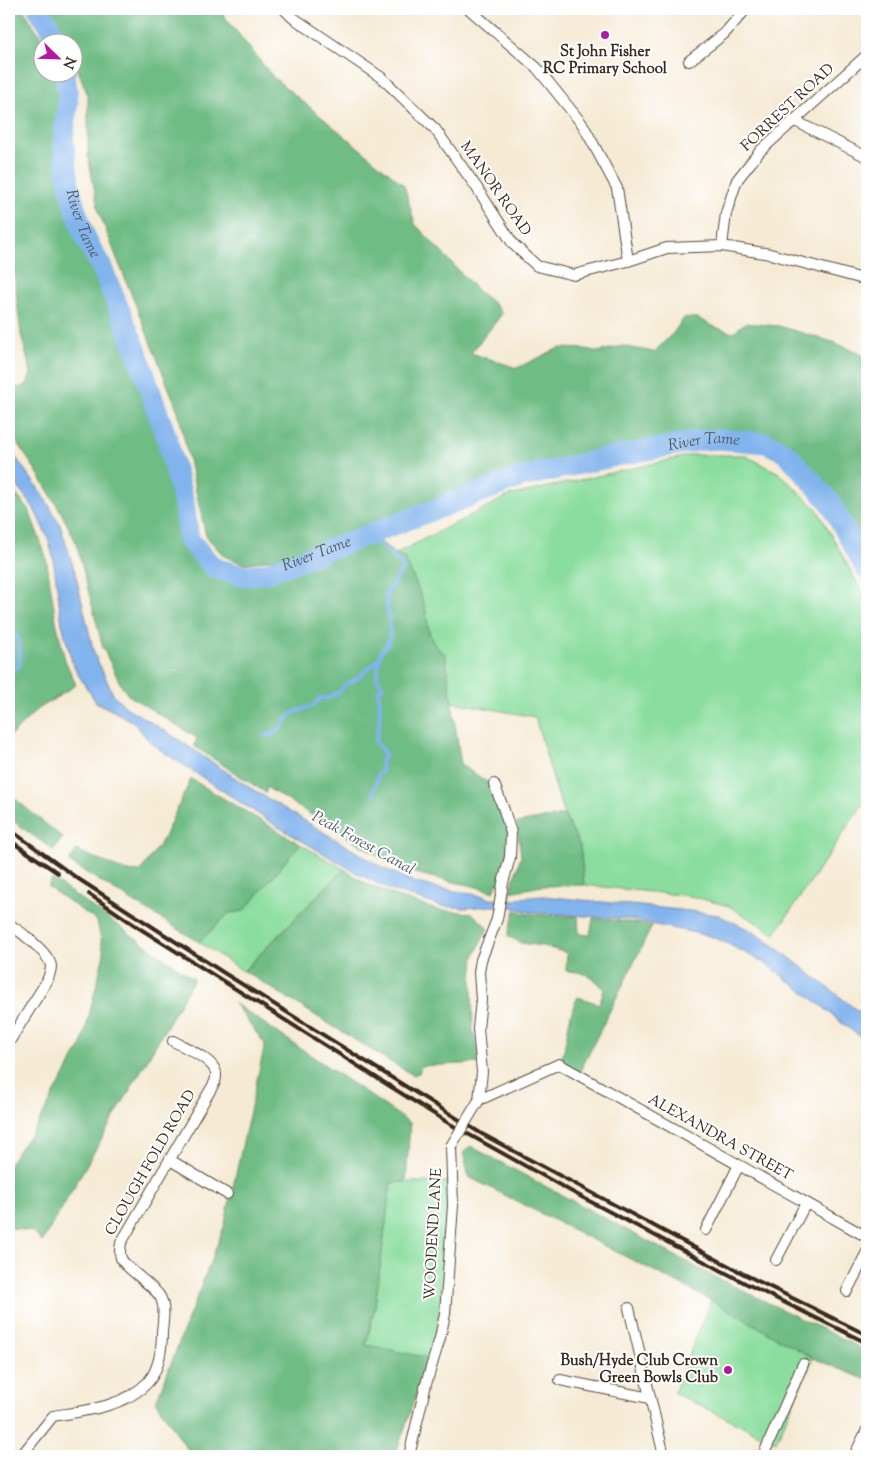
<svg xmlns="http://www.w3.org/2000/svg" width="876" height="1465" viewBox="0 0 876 1465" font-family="'Sorts Mill Goudy',serif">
<rect width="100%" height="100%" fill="#fff"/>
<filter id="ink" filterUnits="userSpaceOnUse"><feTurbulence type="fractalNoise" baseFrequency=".02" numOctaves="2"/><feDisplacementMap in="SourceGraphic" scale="10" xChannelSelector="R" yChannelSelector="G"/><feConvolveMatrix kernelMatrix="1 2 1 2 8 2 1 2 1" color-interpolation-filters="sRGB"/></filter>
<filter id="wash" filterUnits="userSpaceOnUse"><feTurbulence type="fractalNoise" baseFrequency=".0096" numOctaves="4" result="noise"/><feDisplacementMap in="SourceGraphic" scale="20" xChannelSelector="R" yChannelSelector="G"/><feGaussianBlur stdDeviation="1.12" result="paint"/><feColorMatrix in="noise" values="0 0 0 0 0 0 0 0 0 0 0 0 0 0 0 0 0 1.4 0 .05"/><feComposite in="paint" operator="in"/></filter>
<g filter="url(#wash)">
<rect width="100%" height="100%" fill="#f5ead4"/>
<path fill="#8add9e" stroke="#62845e" d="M692,455h52l35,18 38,36 50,91v198l-92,136 -46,-28 -39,-10 -106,-11 -4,-39 -16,-31 -29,-98 -83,-15 -7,-48c-20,-12 -15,-30 -21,-49 -5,-17 -13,-32 -20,-48l-9,-3 113,-58z
M300,844l44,25 -101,102 -44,-29 30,-29 15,-2z
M406,1182h42l-5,95 -5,45 -9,36 -63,-12 9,-40 16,-123z
M711,1300l102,58 -37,84 -102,-49z"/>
<path fill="#6fbc85" stroke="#557352" d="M9,9h14l21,33h-2v30l23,1 3,29 -5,37 6,44 5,22 12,34 16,29 35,84 15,44 15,43 17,64 5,37 23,26 32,10 23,-3 105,-39 22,20 10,3c7,16 15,31 20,48 6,19 1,37 21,49l16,111 34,22 16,46 -8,50h-6l-3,9c-36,-12 -69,-12 -104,-29l-124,-76v6l-72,-47 3,-8 -69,-43 -7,-10 -18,-37 -27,-106 -15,-30 -26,-43 -20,-29 -6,-5v-51l11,4 7,-4 4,-11 -10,-38 -12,-104z
M38,9h183l3,7 49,61 131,108 11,39 63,67 16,13 8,10 -31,39 46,15 42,-20 27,1 12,3 24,-6 32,6 20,-20 10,-14h13l18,9 18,6 12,-10 34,3 57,17 31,14v214l-37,-69 -41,-46 -10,-7 -13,-6 -36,-4 -28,1 -86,16 -95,21 -50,19 -1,-9 -191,71 -35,6 -20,-8 -18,-20 -28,-125 -79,-198 -11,-57v-60l-15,-39 -1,-15h-5l-10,-22 -9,3z
M9,486l20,24 17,47 10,64 9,39 11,25 -39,25 -28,27z
M191,779l109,65 -56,67 -15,2 -30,29 -130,-80 7,-12 49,21 15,1 22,-31z
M9,794l54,44 -10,12 -44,-32z
M564,815l16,31 4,39 -42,1 -32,6 11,-36 -4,-33z
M344,869l25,16 29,12 40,13 34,3 16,15 -14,29 -2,24 1,49 8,33 -60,3 -2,7 -6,2 -24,-14 -145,-90z
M52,879l142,100 -152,263 -8,-10 -23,-4 -2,-2v-63l27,-36 46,-83 22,-90 -7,-33 -49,-34z
M515,910l12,4 51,3 1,17 11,1 3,-17 35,4 24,4 -74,149 -19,-11c10,-21 7,-47 19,-67l21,7 5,-14c-9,-14 -22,-19 -38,-19l1,-18 -24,-7 -22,-3 -13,-7z
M234,1003l176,120 -4,59 -15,1 -16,123 -9,39 63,13 -34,98h-203l-36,-54 68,-175 41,-183z
M470,1146l241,129 156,76v29l-54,-22 -102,-58 -242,-123 -6,-24z"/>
<path fill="#81b3ed" stroke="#5e6e86" d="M9,448l34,47 17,30 15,47 19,81 19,41 14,14 40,24 85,57 131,79 31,14 18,5 51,9 7,3 27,1 2,-2 24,-2 147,15 28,4 34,16 24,16 91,71v23l-23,-16 -27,-23 -52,-39 -41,-21 -14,-6 -84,-17 -97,-7 -17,-5 -21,-1 -27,2 -24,-2 -50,-16 -33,-17 -82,-48 -113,-74 -14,-11 -14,-18 -38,-20 -17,-26 -7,-14 -10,-38 -9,-67 -5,-19 -15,-31 -24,-32z"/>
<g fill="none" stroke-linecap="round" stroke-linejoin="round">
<path stroke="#81b3ed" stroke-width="4" d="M369,535l27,24 8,9 -18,25 4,41 -2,9 -6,7 -3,9 -2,19 6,9 -5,3c3,14 2,38 -3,51l10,13 -4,8 1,9 -4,4 -5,20
M9,620c0,8 6,10 8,17 4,9 3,20 2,29l-10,7
M265,736c20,-4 14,-13 27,-22 11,-8 19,-2 28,-16h9l11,-7 5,-6 13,-7 21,-19"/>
<g stroke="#81b3ed" stroke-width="21">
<path d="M38,9l10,14 9,19"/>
<path id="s1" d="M65,72l3,30 -5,37 6,45 5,21 12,34 16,29 35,84 15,44 15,43 17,65 5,36 23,26 5,3 27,7 23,-3 254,-96 95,-21 86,-16 16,-1 48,4 13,6 10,7 41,46 37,69"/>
</g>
</g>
</g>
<g filter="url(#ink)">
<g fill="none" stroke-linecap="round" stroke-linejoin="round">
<g stroke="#574739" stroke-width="12">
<path id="street" d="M284,9l8,8 90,61 53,51 42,59 36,56 24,22 37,9 54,-14 39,-13 55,-2 48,8 97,26
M469,9l68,59 46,57 34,63 11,73
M689,61l35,-27 22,-25
M793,120l74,37
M722,246l4,-33 11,-33 23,-29 107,-96
M494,784l10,26 7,23 -1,24 -7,26 -6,36 -16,41 -2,12 2,28 -3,29 4,43 -3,28 80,-36 308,173
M9,924c11,7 40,29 42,42 0,5 -2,10 -4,15l-38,61
M170,1160l57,34
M706,1230l33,-65
M776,1260l30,-57
M847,1291l20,-39
M629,1308l35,148
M560,1380l90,18
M21,1456l32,-40c31,-5 72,-9 95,-34 11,-12 14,-34 14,-50 1,-12 4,-27 -3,-37 -8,-11 -35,-28 -38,-37 -2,-5 -1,-10 0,-15l94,-161c1,-4 2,-9 0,-12 -5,-12 -31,-23 -42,-29
M409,1456l17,-72 14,-46 5,-24 8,-108 -2,-60
M763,1456l40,-92
M854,1456l13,-26"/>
</g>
<use href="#street" stroke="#fff" stroke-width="10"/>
<path stroke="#3b2a1e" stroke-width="4" d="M9,829l68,49 147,95 258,161 262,140 123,61
M9,840l49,33
M89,894l50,34 311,196 124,69 171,90 122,60"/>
<g stroke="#574739" stroke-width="12" stroke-linecap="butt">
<path id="street-bridge" d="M451,1146l28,-46"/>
</g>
<use href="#street-bridge" stroke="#fff" stroke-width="10"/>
</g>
</g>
<g fill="#b5179e" stroke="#fff" stroke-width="2">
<circle cx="605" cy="35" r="5"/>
<circle cx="728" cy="1370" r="5"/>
</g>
<g text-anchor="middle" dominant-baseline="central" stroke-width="4" stroke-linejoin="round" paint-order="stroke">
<g font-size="15" font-weight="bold" fill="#3b2a1e" stroke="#fff">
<text x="605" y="52">St John Fisher<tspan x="605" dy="17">RC Primary School</tspan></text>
<text x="718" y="1361" text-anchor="end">Bush/Hyde Club Crown<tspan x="718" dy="17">Green Bowls Club</tspan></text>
</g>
<g font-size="15" fill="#3b2a1e" stroke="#fff">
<text transform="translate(788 108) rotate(-43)">FORREST ROAD</text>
<text transform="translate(495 189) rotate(55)">MANOR ROAD</text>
<text transform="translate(720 1138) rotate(29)">ALEXANDRA STREET</text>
<text transform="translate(151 1163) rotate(-60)">CLOUGH FOLD ROAD</text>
<text transform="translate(434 1234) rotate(-87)">WOODEND LANE</text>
</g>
<g font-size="16" font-style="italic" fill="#545a66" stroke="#fff">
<text stroke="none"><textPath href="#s1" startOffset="155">River Tame</textPath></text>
<text stroke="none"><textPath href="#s1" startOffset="1040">River Tame</textPath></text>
<text stroke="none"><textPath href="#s1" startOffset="635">River Tame</textPath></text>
<text transform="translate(363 844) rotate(29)">Peak Forest Canal</text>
</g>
</g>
<rect width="876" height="1465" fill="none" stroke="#fff" stroke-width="30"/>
<g transform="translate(58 58) rotate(113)"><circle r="24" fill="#ffffff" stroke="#b1aaa5"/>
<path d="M0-4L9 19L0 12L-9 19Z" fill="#b5179e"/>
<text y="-8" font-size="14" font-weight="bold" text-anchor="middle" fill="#3b2a1e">N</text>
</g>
</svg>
